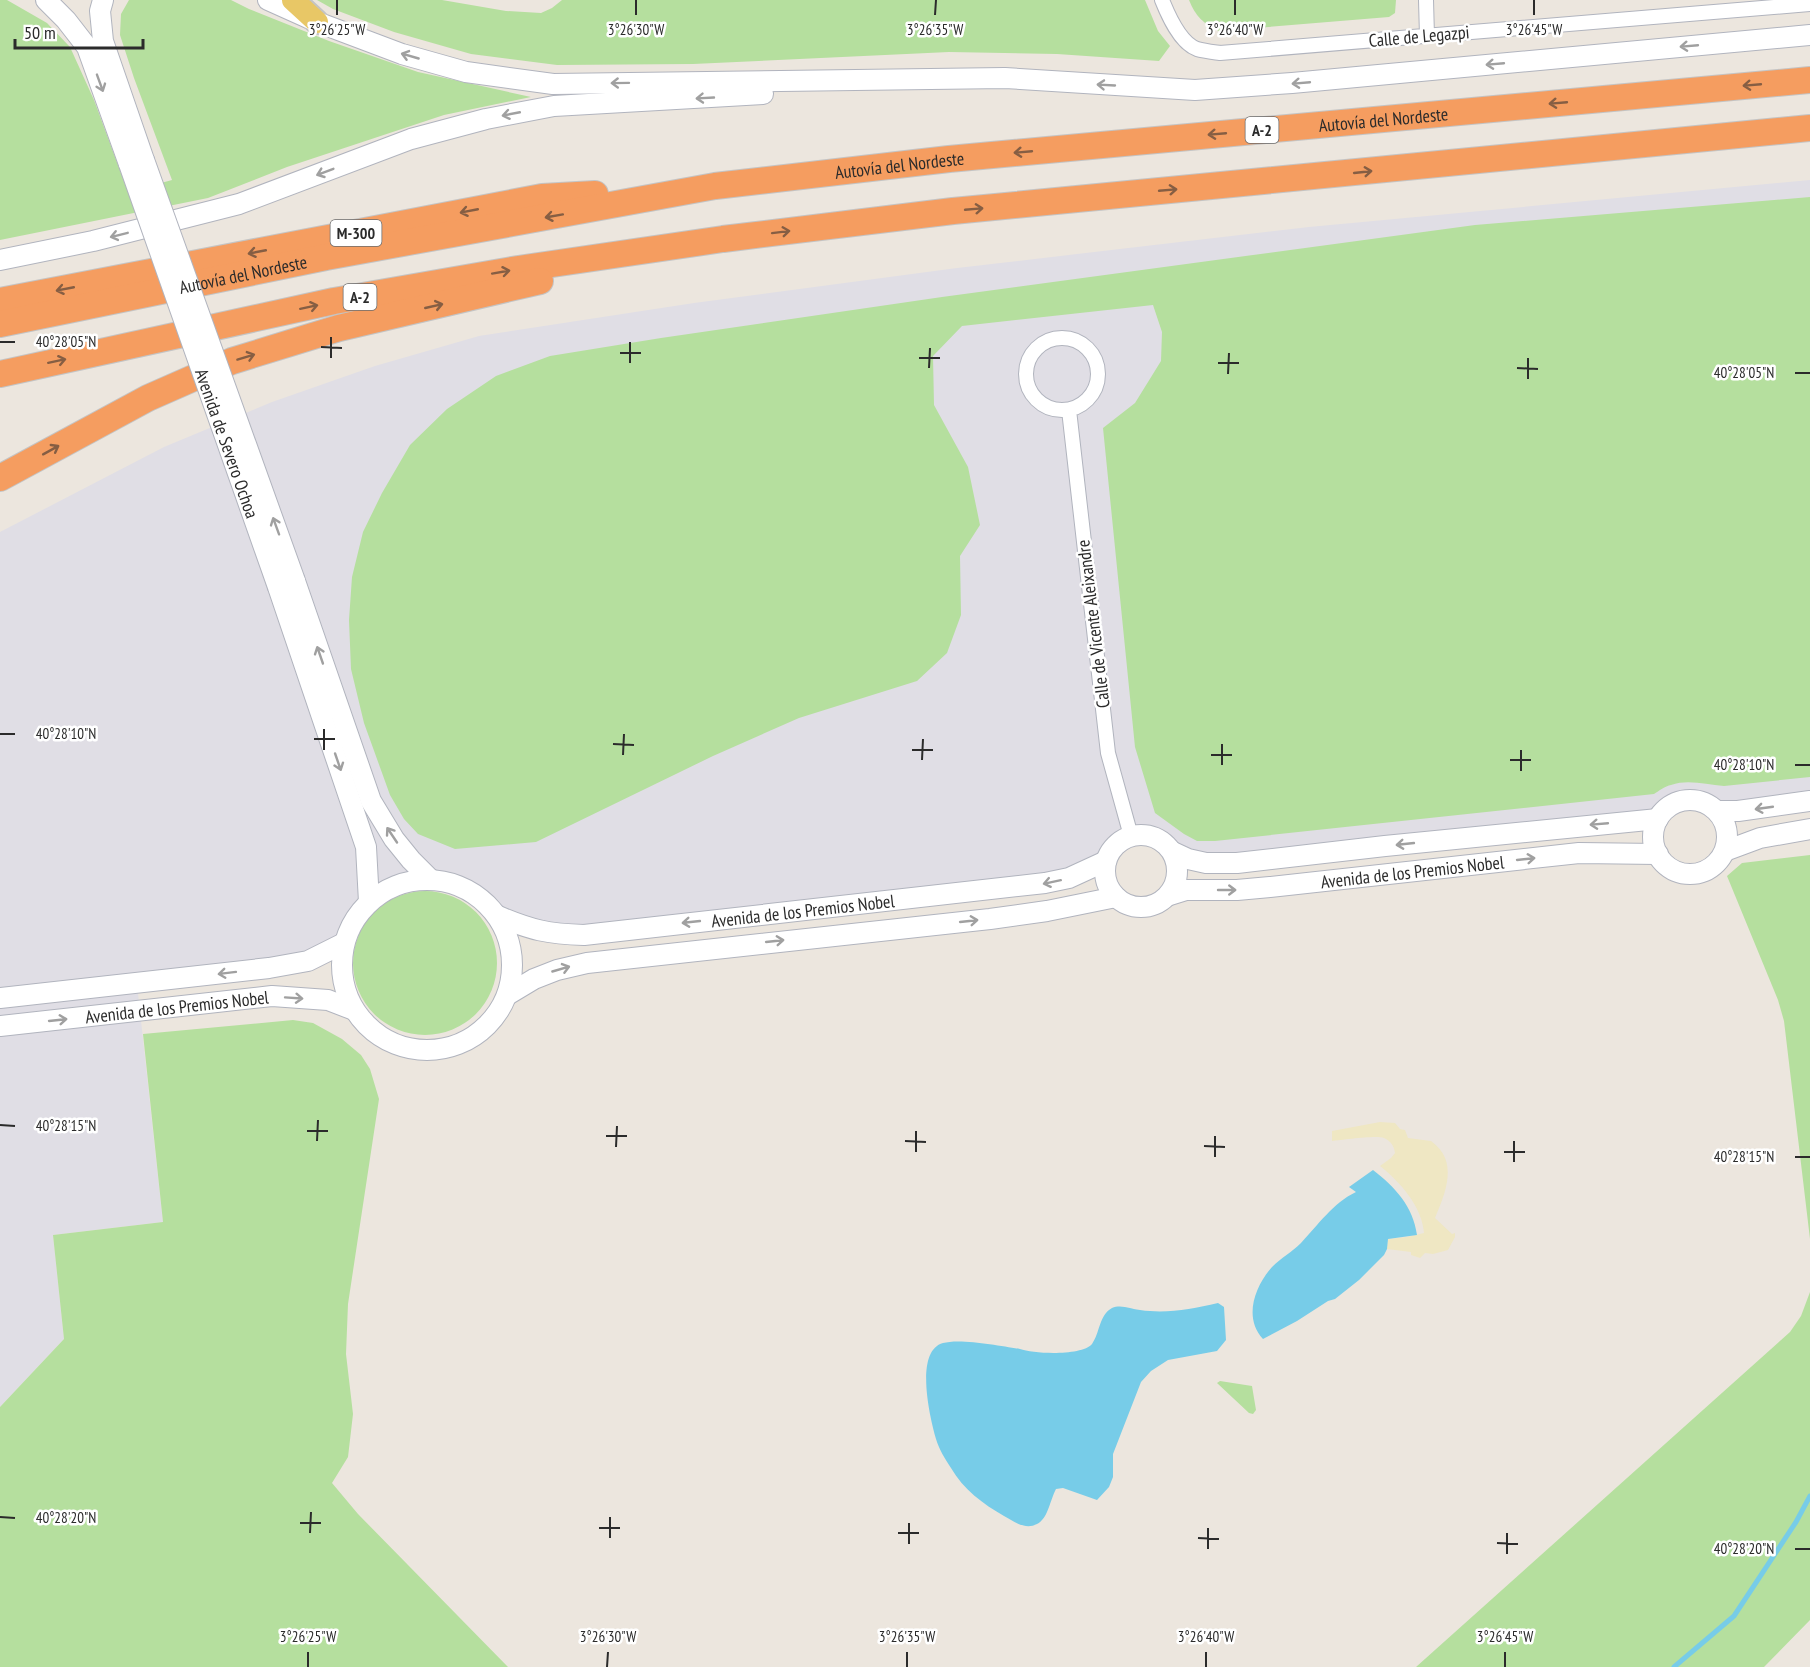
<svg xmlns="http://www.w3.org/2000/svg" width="1810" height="1667" viewBox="0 0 1810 1667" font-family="'PT Sans Narrow',sans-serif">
<rect width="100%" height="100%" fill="#ece6de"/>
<path fill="#e0dee5" d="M1810,180v621l-93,10 -12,-8 -18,-3 -19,7 -10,12 -390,42 -95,-9 -8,-8 -9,-6 -11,-3 -14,1 -10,5 -12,14 -19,15 -506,65 -86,-19 -19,-19 -23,-13 -26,-5 -33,6 -28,17 -16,19 -9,22 -36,18 -171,23 26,238 -110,13 11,104 -64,68v-875l164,-85 108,-45 103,-36 104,-30 215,-33 263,-35 352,-41z"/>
<path fill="#b5df9e" d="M0,0h7l40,23 23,24 24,53 34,92 44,-12 -38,-102 -14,-43 1,-21 8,-14h102l18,9 80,32 89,31 113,25 -87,18 -157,52 -79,31 -208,42z
M317,0h125l64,11 35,2 11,-5 10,-8h583l13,31 12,15 -11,15 -102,-7 -108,-2 -256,12 -136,1 -86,-11 -77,-22 -61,-23z
M1189,0h207l-1,13 -6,4 -170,14c-16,-8 -23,-14 -30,-31z
M1810,197v580l-86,9c-18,-1 -35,-7 -53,-1 -6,1 -12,6 -17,9l-439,47h-18l-13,-7 -29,-21 -20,-66 -32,-319 32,-25 26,-42 1,-29 -9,-27 -191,21 -29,30 1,49 34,62 12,58 -20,31 1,59 -14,38 -30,28 -118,37 -86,38 -177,86 -81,7 -37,-15 -14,-15 -14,-24 -26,-72 -13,-54 -2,-49 3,-43 11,-45 19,-39 28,-48 37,-36 49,-33 54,-20 111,-18 281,-41 533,-72z
M1810,855v384l-26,-218 -6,-21 -51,-124 15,-13z
M353 963a72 72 0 1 1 144 0a72 72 0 1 1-144 0Z
M293,1020l20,3 29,16 19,16 9,14 9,30 -31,205 -2,50 7,60 -5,43 -16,26 26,31 150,153h-508v-260l64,-68 -11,-104 110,-13 -20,-188z
M1810,1292v328l-46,47h-348l374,-335 11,-16z
M1220,1381l32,5 4,24 -3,4 -4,-1 -32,-30z"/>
<path fill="#efe7c3" d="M1380,1122l15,1 5,6 5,1 3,8 23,3c28,20 15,51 4,77l17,16 3,-1v4l-7,13 -15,4 -8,-1 -5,5 -9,-3v-3l-24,-3 1,-10 19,-2 17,-4c-2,-27 -24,-51 -44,-67l11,-8 4,-5c-1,-7 -4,-12 -11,-15 -8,-3 -41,2 -52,3v-10z"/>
<path fill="#77cce8" d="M1373,1170c22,17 40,36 44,65l-29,4 -1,10 -3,6 -25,25 -24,19 -7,2 -31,20 -34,18c-20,-21 -8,-53 9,-72 9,-9 20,-15 29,-24 17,-18 32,-40 55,-51l-7,-5z
M1218,1303l6,4 2,33 -9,11 -49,9 -17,11 -10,11 -28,72v23l-4,10 -12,13 -34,-12 -7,1c-6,11 -8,30 -19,35 -12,6 -22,-2 -33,-8 -21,-12 -41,-27 -53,-48 -6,-9 -12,-19 -15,-29 -6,-21 -22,-88 7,-96 17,-5 59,3 77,6 14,5 62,7 72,-5 8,-11 7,-29 20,-36 9,-4 19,1 28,2 27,4 51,-1 78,-7z"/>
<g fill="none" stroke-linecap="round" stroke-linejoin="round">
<path stroke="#77cce8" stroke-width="5" d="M1674,1667l60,-51 62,-94 14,-26"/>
<g stroke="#b1b4be" stroke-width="16">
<path id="street" d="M1162,0c6,15 18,43 35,49 7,2 16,3 23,4l590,-49
M1426,0l1,36
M1026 374a36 36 0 1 1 72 0a36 36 0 1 1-72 0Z
M1069,410l39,343 23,83"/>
</g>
<g stroke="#b1b4be" stroke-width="22">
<g id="secondary">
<path d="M46,0l20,20 21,27 42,117"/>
<path d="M103,0l-3,11 3,30 41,119"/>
<path d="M268,0l49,22 85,32 64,18 87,12 452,-6 190,12 97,-7 518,-48"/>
<path d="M0,260l93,-19 146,-37 172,-65 75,-20 68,-13 209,-12"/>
<path d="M295,581l76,220 23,38 17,21 19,19"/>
<path d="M278,587l88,260 3,55"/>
<circle cx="1690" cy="837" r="37"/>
<path d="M1717,811h21l72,-10"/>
<circle cx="1141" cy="871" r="36"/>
<path d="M1725,851l35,-13 50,-9"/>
<path d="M1173,852l15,7 18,4h31l148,-17 273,-27"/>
<circle cx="427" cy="965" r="85"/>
<path id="s1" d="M1170,895l16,-5h51l33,-3 309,-34 79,1"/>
<path id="s2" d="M498,916c33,14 50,18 86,19l461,-52 24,-5 37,-17"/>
<path d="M509,994l25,-15 23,-9 30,-7 403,-44 57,-8 69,-14"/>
<path d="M0,998l269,-30 39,-7 36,-18"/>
<path id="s3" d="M0,1026l272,-30 56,4 26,10"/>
</g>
</g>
<g stroke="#c4c4c4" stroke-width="26">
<path id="primary" d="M293,0l24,22"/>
</g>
<g stroke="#c4c4c4" stroke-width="28">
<g id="highway">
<path d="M0,301l542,-104 53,-3"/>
<path id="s4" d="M0,324l326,-67 389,-71 234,-27 861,-79"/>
<path d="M0,374l334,-73 184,-32 205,-30 230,-28 857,-83"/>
<path d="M0,478l148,-80 84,-37 107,-33 201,-47"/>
</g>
</g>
<use href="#street" stroke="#fff" stroke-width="14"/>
<use href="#secondary" stroke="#fff" stroke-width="20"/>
<use href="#primary" stroke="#e8c766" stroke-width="22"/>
<use href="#highway" stroke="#f59d60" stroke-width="26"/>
<g stroke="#b1b4be" stroke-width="22" stroke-linecap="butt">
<g id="secondary-bridge">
<path d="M144,160l151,421"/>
<path id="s5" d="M129,164l149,423"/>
</g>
</g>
<use href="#secondary-bridge" stroke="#fff" stroke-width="20"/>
</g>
<defs><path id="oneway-shaft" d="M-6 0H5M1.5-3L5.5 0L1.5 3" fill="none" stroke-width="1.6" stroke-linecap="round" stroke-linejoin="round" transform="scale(1.5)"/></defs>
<g stroke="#a0a0a0">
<use href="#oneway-shaft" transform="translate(1689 46) rotate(175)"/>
<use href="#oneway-shaft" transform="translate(410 56) rotate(-164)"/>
<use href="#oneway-shaft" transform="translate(1495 64) rotate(175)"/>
<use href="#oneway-shaft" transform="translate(100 83) rotate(70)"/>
<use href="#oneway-shaft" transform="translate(620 83) rotate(179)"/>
<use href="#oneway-shaft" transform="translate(1301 83) rotate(175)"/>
<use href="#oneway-shaft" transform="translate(1106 85) rotate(-177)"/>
<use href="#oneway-shaft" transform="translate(705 98) rotate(177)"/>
<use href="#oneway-shaft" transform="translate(511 114) rotate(169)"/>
<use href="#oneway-shaft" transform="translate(325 172) rotate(159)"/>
<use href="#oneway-shaft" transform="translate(119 235) rotate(166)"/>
<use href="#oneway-shaft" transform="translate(276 526) rotate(-110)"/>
<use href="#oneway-shaft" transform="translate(320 655) rotate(-109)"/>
<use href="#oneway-shaft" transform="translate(338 762) rotate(71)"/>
<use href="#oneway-shaft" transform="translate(1764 808) rotate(172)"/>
<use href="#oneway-shaft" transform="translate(1599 824) rotate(175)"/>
<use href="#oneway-shaft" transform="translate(392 835) rotate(-124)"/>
<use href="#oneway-shaft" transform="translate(1405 844) rotate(174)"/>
<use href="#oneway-shaft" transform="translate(1526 859) rotate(-6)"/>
<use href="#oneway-shaft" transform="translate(1052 882) rotate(168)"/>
<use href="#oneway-shaft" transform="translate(1227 890)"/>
<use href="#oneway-shaft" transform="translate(969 921) rotate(-6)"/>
<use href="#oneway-shaft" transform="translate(691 922) rotate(174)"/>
<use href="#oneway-shaft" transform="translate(775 941) rotate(-6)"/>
<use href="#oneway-shaft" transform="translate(561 969) rotate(-16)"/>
<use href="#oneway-shaft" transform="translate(227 973) rotate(173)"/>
<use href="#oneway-shaft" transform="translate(294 998) rotate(4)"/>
<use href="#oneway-shaft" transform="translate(58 1020) rotate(-6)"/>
</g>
<g stroke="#865e43">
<use href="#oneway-shaft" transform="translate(1752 85) rotate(175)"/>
<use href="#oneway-shaft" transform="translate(1558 103) rotate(175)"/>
<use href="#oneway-shaft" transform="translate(1217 134) rotate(175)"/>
<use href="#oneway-shaft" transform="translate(1023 152) rotate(175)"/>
<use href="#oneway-shaft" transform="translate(1363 172) rotate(-6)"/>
<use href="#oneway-shaft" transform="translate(1168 190) rotate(-5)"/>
<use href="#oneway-shaft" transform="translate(974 209) rotate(-5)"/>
<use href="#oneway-shaft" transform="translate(469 211) rotate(169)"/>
<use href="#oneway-shaft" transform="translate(554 216) rotate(170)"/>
<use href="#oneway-shaft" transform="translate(781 232) rotate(-7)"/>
<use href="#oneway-shaft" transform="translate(257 252) rotate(169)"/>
<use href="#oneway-shaft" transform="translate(501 272) rotate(-10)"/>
<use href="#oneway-shaft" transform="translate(65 289) rotate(169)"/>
<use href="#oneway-shaft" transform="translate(434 306) rotate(-13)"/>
<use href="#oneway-shaft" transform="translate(309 307) rotate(-12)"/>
<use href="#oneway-shaft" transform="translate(246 357) rotate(-17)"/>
<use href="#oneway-shaft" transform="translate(57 361) rotate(-12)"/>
<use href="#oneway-shaft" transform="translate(51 450) rotate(-29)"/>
</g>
<path fill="none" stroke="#2b2b2b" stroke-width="2" d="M337,15v-15M636,15v-15M935,15l1,-15M1235,15v-15M1534,15v-15M0,342h15M321,347l21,1M620,353h21M331,358v-21M919,358h21M630,363v-21M1218,363h21M929,368l1,-20M1517,368l21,1M1795,373h15M1228,374l1,-21M1528,379v-21M0,734h15M314,739h21M613,744l21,1M324,750v-21M912,750h21M623,755l1,-21M1211,755h21M922,760l1,-21M1510,760h21M1222,765v-21M1795,765h15M1521,771v-21M0,1125l15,1M307,1131h21M606,1136h21M317,1141l1,-21M905,1141l21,1M1204,1146l21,1M616,1147l1,-21M916,1152v-21M1504,1152h21M1215,1157v-21M1795,1157h15M1514,1162v-21M0,1517l15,1M300,1523h21M599,1528h21M310,1533l1,-21M898,1533h21M610,1538v-21M1198,1538l21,1M1497,1543l21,1M909,1544v-21M1208,1549v-21M1795,1549h15M1507,1554v-21M308,1667v-15M607,1667l1,-15M907,1667v-15M1206,1667v-15M1505,1667v-15"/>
<g text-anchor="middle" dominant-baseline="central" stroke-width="5" stroke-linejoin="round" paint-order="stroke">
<g fill="#fff" stroke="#6b6b6b" stroke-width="1.5">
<rect x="1245.5" y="117" width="33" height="26" rx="4.5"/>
<rect x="330.5" y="220" width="51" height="26" rx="4.5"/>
<rect x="343.5" y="284" width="33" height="26" rx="4.5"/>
</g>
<g font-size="16" font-weight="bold" fill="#2b2b2b">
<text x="1262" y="130">A-2</text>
<text x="356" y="233">M-300</text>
<text x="360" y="297">A-2</text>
</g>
<g font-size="18" fill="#2b2b2b" stroke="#fff">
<text transform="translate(1419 36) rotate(-5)">Calle de Legazpi</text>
<text stroke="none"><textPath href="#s4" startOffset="1400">Autovía del Nordeste</textPath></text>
<text stroke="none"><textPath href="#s4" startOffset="914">Autovía del Nordeste</textPath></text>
<text stroke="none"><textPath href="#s4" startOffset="248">Autovía del Nordeste</textPath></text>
<text stroke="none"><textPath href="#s5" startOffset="296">Avenida de Severo Ochoa</textPath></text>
<text transform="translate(1093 624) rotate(-97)">Calle de Vicente Aleixandre</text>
<text stroke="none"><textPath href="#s1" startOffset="244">Avenida de los Premios Nobel</textPath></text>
<text stroke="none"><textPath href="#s2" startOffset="309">Avenida de los Premios Nobel</textPath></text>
<text stroke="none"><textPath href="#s3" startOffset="178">Avenida de los Premios Nobel</textPath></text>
</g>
</g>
<g font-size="15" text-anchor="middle" fill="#2b2b2b" stroke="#fff" stroke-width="5" stroke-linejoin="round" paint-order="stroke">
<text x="337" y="35">3°26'25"W</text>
<text x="636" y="35">3°26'30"W</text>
<text x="935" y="35">3°26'35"W</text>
<text x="1235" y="35">3°26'40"W</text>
<text x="1534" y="35">3°26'45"W</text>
<text x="66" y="347">40°28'05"N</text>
<text x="1744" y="378">40°28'05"N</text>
<text x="66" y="739">40°28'10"N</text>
<text x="1744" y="770">40°28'10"N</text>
<text x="66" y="1131">40°28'15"N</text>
<text x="1744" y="1162">40°28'15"N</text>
<text x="66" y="1523">40°28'20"N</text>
<text x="1744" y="1554">40°28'20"N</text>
<text x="308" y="1642">3°26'25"W</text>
<text x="608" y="1642">3°26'30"W</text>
<text x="907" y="1642">3°26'35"W</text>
<text x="1206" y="1642">3°26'40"W</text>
<text x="1505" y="1642">3°26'45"W</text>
</g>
<path d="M15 39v9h128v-9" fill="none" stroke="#2b2b2b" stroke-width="3"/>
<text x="24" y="39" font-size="18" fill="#2b2b2b" stroke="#ffffff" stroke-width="4.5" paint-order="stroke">50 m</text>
</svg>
